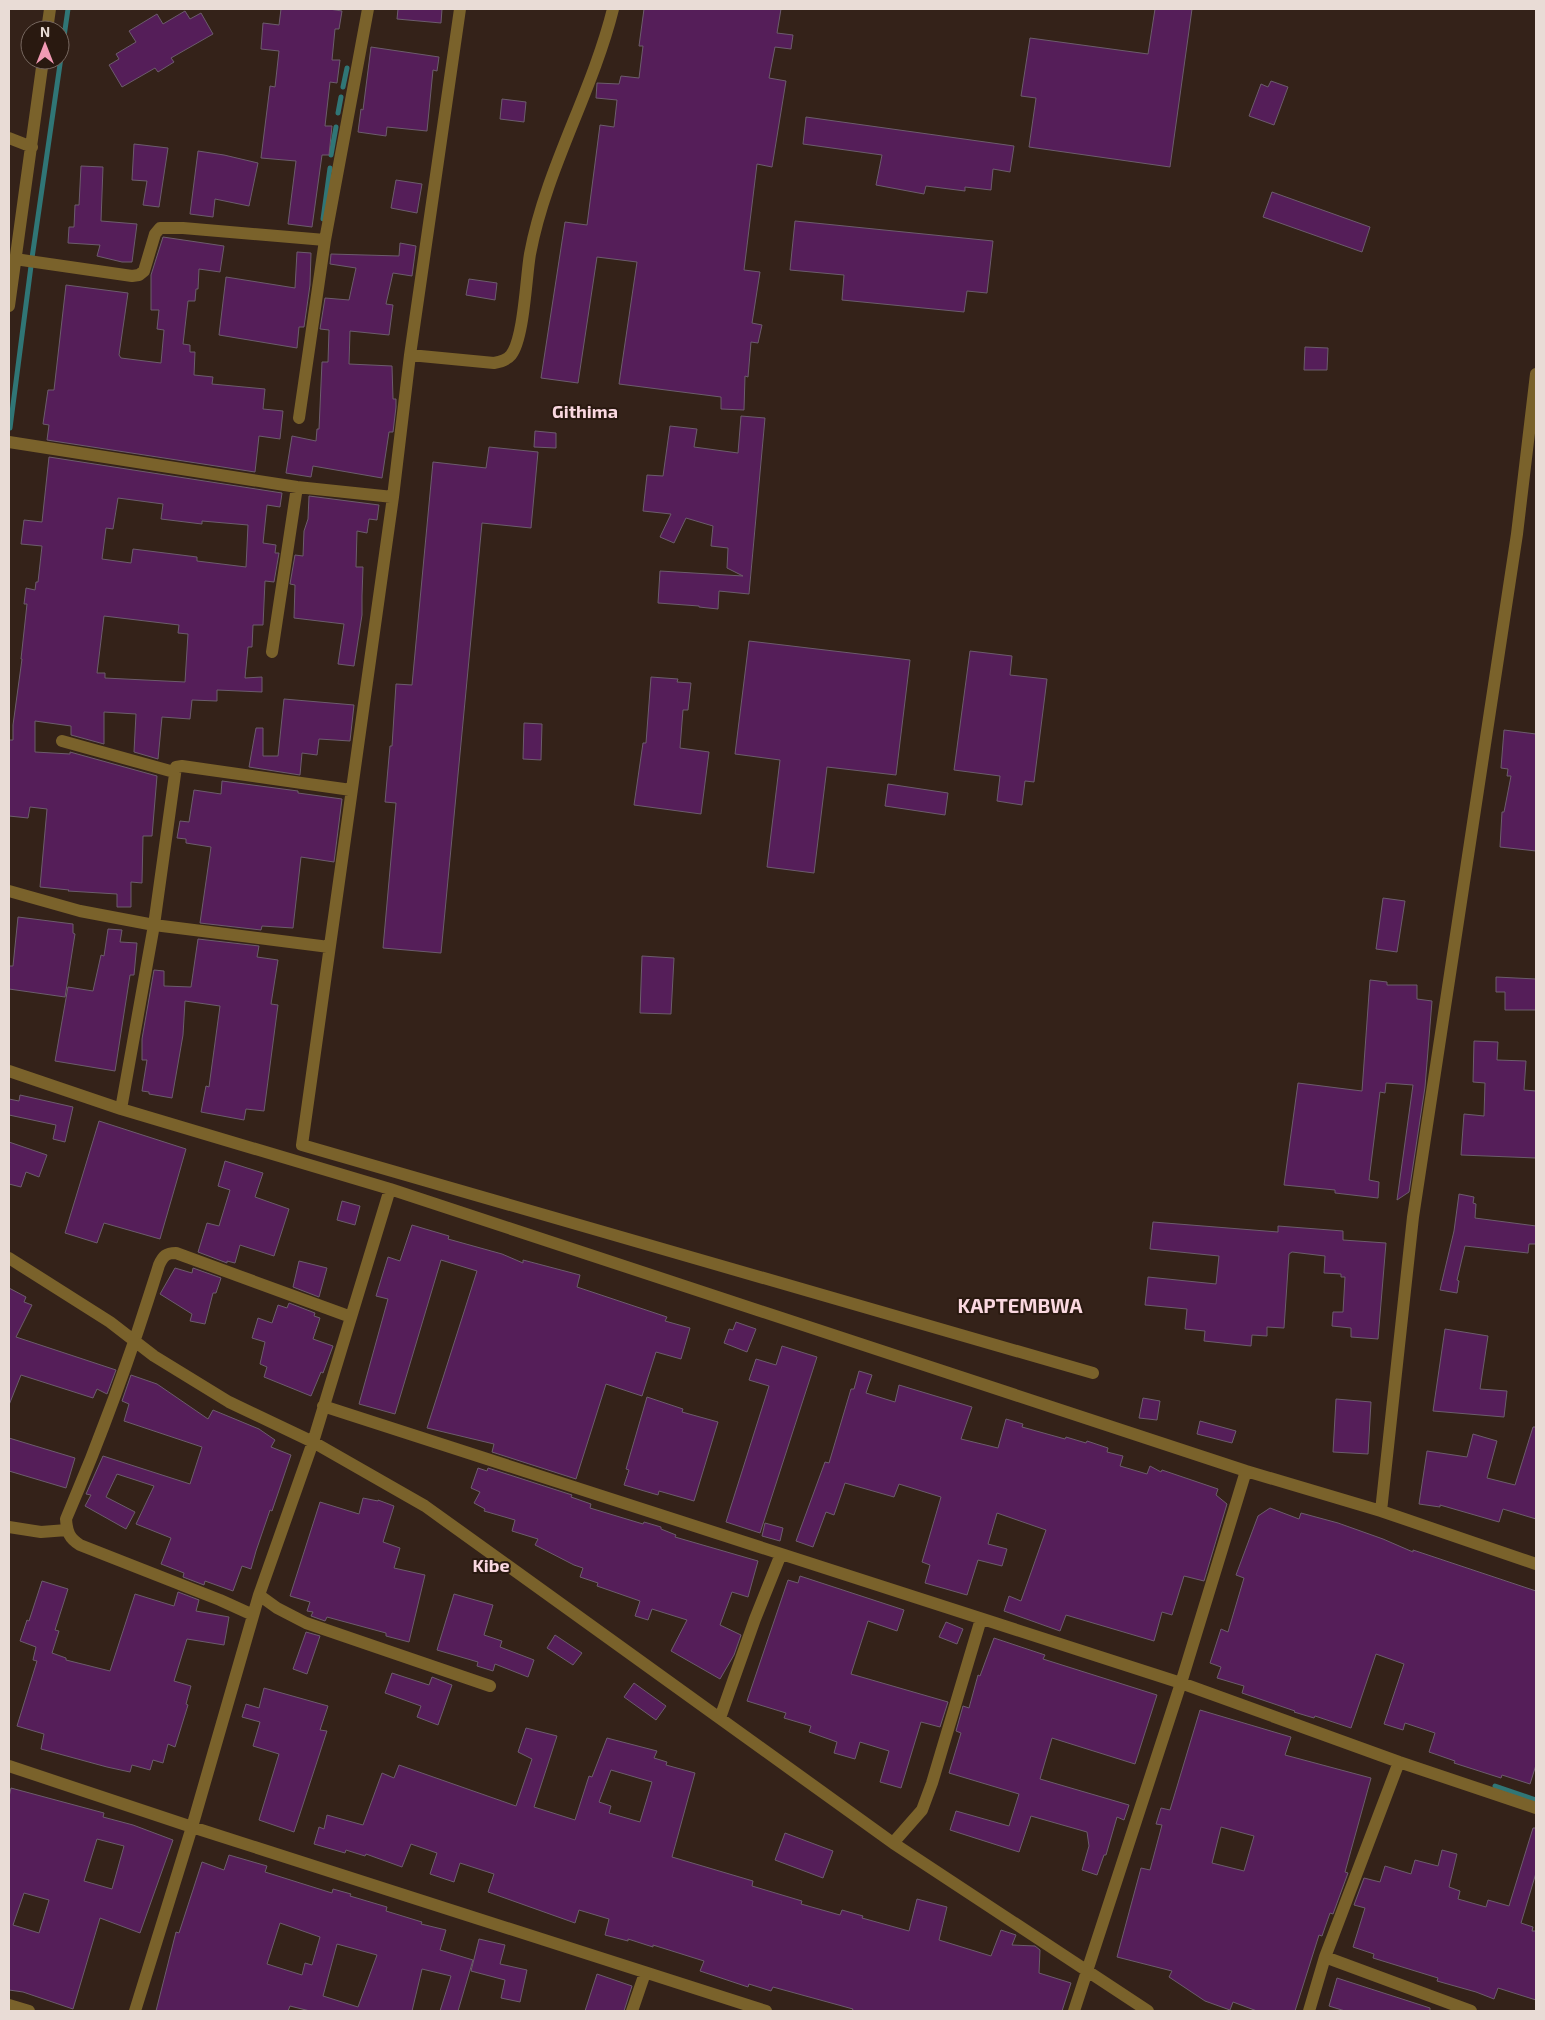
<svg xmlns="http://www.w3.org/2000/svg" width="1545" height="2020" viewBox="0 0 1545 2020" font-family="'Exo 2',sans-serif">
<rect width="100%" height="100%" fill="#342219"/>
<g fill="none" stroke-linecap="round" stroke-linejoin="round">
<path stroke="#307676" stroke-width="5" d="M343,87l4,-19
M338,113l3,-16
M331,155l5,-28
M323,219l7,-51
M32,258l36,-249
M10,428l21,-162
M1495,1786l41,14"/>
</g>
<path fill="#551e59" stroke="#6c5c6c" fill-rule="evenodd" d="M281,9h48l13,2 -3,18h-4l-3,31h8l-3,23 -7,-1 -5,44h7l-3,29h-7l-10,72 -24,-3 8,-63 -35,-3 9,-72 5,1 4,-36 -18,-2 2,-26 16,2z
M398,9h44l-1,14 -44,-4z
M644,9h137l-4,24 16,2 -2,14 -16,-2 -6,31 17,3 -14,86 -15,-3 -13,106 16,2 -8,51 10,2 -4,18 -7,-1 -3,35 -3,-1 -1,34 -23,-1v-12l-102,-13 18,-122 -40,-5 -19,126 -37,-5 24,-156 22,3 13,-100 14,2 3,-27 -21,-2 1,-15 22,1 2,-8 18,2 4,-32h-4z
M1155,9h37l-22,158 -141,-20 7,-49 -15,-2 9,-58 118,16z
M185,11l5,8 11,-6 12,21 -42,24 3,4 -16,10 -3,-4 -33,19 -13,-22 10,-6 -3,-5 20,-12 -7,-11 28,-17 6,10z
M371,47l68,10 -2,14 -4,-1 -6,61 -40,-4 -1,9 -28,-4 3,-23 2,1z
M1271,81l17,6 -14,38 -25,-9 12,-32 7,3z
M502,99l24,3 -2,20 -24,-3z
M806,117l208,29 -4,26 -17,-3 -2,21 -26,-3v4l-39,-5 -2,8 -48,-9 6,-30 -79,-11z
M134,144l34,4 -9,59 -16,-2 4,-24 -15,-1z
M198,151l26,4 34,8 -9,43 -34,-7 -2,18 -23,-3z
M81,166l22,1 -2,54 36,3 -5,38h-10l-25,-6 3,-11 -32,-2 1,-16h5l1,-22h4z
M396,180l26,4 -5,29 -26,-5z
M1272,192l98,35 -8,25 -99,-35z
M795,221l198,20 -6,52 -20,-2 -3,21 -122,-12 2,-25 -54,-5z
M163,237l61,9 -4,26 -21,-3 -1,20h-2l-1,12h-7l-5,43 7,1v7h5l-1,23 19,2 -1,7 53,5 -2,20 20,2 -3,28 -21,-3 -4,36 -208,-32 2,-15 -6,-1 5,-34h6l12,-105 62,8 -9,62 2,3 40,5 3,-33 -7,-1 2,-19h-8v-35z
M400,243l16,3 -4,30 -19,-3 -7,31 7,1 -4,30 -39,-4 -1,33 43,2 1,33h3v8l-3,25h-4l-7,46 -69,-12 -2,11 -25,-4 6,-37 24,5 1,-12h2l3,-67h6l1,-32 -9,-1 5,-31 24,2 7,-32 -26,-4 1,-10 68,2z
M297,252l14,1 -1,32 -6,42h-5l-2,21 -78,-13 7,-58 69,11z
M469,279l28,4 -2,17 -29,-5z
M1305,347l23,1 -1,22h-23z
M741,416l24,2 -16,176 -30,-3 -1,18 -19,-2v-1l-41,-3 2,-32 83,5 -16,-8 1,-20 -17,-2 2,-20 -27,-8 -12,25 -14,-6 11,-23 -28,-3 4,-36 16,1 7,-50 27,3 -3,18 44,6z
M535,431l21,2v15l-22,-1z
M489,447l49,5 -7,76 -49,-5 -41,430 -58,-5 13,-145 -11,-1 5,-56h2l4,-62 16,1 21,-223 53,6z
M49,457l233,36 -2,14 -13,-2 -4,38 13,2 -1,8h4l-5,29 -9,-1 -2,44h-10l-1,22h-4l-3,31 17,-1v15l-45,-2v11l-25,-1 -2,19 -28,-2 -4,42 -24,-7 2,-38 -32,-2v32l-33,-9v-9l-36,-5v31l35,2v-2l87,24 -5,60h-9l-1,47 -11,-1v25h-14v-13l-49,-3 1,-1 -29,-3 7,-78 -17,-2 -2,11 -19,-2v-76h4v-15l9,-66h-1l6,-55h-3l2,-16 9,2 1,-8h2l4,-36 -21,-2 3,-24 18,2zM118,498l45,6 -2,15 41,5v-3l46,4 -2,42 -49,-6v-4l-64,-8 -2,14 -29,-4 4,-31 7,1zM104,616l75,9 -1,8 10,1 -3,48 -80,-4v-5h-8z
M309,496l70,9 -2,15 -8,-1 -2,14 -10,-2 -1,36h7l-1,29v19l-8,51 -16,-2 6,-40 -50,-6 1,-33 -5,-1 5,-29 8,1 1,-25 4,-12z
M749,641l161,19 -14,115 -69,-8 -13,106 -47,-6 13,-107 -45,-6z
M970,651l42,5 -2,19 37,4 -13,103 -9,-1 -3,24 -25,-4 3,-25 -46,-6z
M651,677l27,2 -1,3 14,1 -3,27h-5l-3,38 29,4 -8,62 -67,-9 9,-62h3z
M284,699l70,6 -4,36 -31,-2 -2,16 -15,-2 -2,22 -51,-8 7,-39h7v28h15z
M524,723l18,1 -1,36 -18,-1z
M1504,730l32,4v117l-36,-4 2,-35h2l7,-36h-4l1,-7 -7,-1z
M222,781l76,10v2l44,6 -8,63 -33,-5 -8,71 -31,-2 -1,4 -61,-7 11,-76 -25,-4v-4l-9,-1 3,-17 9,1 5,-32 27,4z
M888,784l60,9 -3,22 -60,-9z
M1383,898l22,3 -8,51 -21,-3z
M18,917l55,7v9l2,1 -10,63 -56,-8v-23h4z
M108,929l14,1 -2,12 17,1 -3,32h-4l-15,96 -60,-10 13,-74 25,4 8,-36 3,1z
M198,939l61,7 -2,11 21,3 -7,44 7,1 -14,106 -18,-2 -2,11 -43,-8 5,-26 3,1 11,-81 -35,-5 -2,34 -11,63 -23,-4v-2l-7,-1 5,-31h-5v-21l12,-69 10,1v15l27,1z
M642,956l32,2 -3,56 -31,-1z
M1496,977l40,2v31h-31v-18h-9z
M1370,980l17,2v3h30v14l15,2 -7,86 -16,105 -12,8 16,-115 -27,-2 -1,10 -5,-1 -11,88 10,2 -1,16 -43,-5v-3l-51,-5 14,-102 64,8z
M1474,1041l24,1 -1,18 29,1 -2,29 12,1v67l-75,-3 3,-41 20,2 1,-33 -12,-1z
M20,1095l53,12 -8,35 -12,-3 3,-14 -47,-10v-16l10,2z
M99,1121l87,28 -26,90 -56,-16 -7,20 -32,-10z
M9,1142l38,13 -8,22 -13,-5 -5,15 -12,-3z
M225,1161l38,12 -8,24 34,12 -15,47 -34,-11 -5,18 -8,-2v2l-29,-11 9,-29 12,3 11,-36 -12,-4z
M1459,1194l15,3 -1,6 3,1 -1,14 61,8v18h-7l-1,9 -63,-7 -8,34 2,1 -2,12 -17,-3 14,-59z
M342,1201l18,5 -5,19 -18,-5z
M1153,1222l125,10v-6l65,5v9l43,3 -8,96 -27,-2v-9l-19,-2 1,-14h10l2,-35h-4v-3l-17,-1 1,-17 -33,-4 -3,2 -5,74 -17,-1v9l-15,-1 -1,11 -47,-5 1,-10 -20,-2 2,-20 -42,-4 3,-28 68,7 3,-28 -69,-7z
M412,1225l37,11 -1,3 54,15 21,9v-3l57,15 -3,12 90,30 -2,4 25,7 -9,31 -25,-7 -14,44 -36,-12 -30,95 -84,-27 2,-8 -67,-16 50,-157 -36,-11 -46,154 -36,-10 29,-105 -12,-3 12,-39 12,4z
M299,1261l28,7 -8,29 -26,-10z
M175,1268l17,5 1,-5 28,10 -5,15h-3l-8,31 -15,-3 2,-7 -32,-20z
M9,1288l17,9 -2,5 8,3 -16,32 100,33 -9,24 -10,-5 -4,9 -72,-23 -12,30z
M289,1303l26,10 -1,3 6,2 -7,21 20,7 -10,27 -2,-1 -10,24 -47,-19 3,-10 -7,-3 5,-22 -13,-4 6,-20 14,5 6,-18 9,3z
M736,1322l20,7 -9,23 -23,-9 5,-14 4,1z
M1445,1329l43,7 -8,53 27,2 -3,26 -71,-6z
M782,1346l35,11 -57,176 -34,-11 43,-136 -20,-6 7,-21 20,6z
M859,1371l13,4 -6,18 29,9 4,-17 73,22 -11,32 37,9 8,-29 17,5 -1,3 43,12 1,-2 20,6 1,-2 21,7 -1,4 16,4 -3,10 27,8 3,-8 11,6 1,-2 56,19 -2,6 11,9 -23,77 -20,-5 -12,39 -10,-3 -8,29 -88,-26 -6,16 -56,-20 5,-15 12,5 25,-71 -49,-17 -9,31 19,5 -5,17 -24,-6 -11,35 -42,-12 5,-18 -8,-3 19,-65 -42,-13 -5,13 -49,-14 -11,32 -8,-3 -13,35 -17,-6 29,-79 4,1 22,-74h3z
M131,1375l26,9 51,35 5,-9 46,19 16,11 -4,7 20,8 -19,56 -2,-1 -14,41 -5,18 -9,-3 -9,25 -28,-10 -1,4 -21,-8 1,-4 -23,-9 10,-26 -35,-14 18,-38 -37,-12 -11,23 29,15 -9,17 -41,-23 6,-11 -5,-1 17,-38 87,28 12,-37 -78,-26 5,-17 -7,-3z
M647,1397l36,12 -1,3 36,10 -24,79 -35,-10 -1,4 -34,-10 5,-15 -3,-1z
M1143,1398l17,3 -3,19 -18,-2z
M1336,1399l35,3 -3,52 -35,-2z
M1200,1421l36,10 -4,12 -35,-9z
M1533,1427h3v92l-33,-10 -4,13 -59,-17v2l-21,-3 8,-53 40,6 6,-23 24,7 -10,37 28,7z
M9,1438l66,20 -9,30 -57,-17z
M478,1468l9,3 1,-3 84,27 -1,2 20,7 -1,4 53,16 1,-2 17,5v2l15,6 -1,2 83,24 -10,36 -16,-5 -12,33 21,10 -7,20 -14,24 -49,-28 16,-31 -35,-11 -4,11 -13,-4 5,-15 -43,-15 1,-3 -18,-6 3,-9 -9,-3 -39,-20 3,-6 -26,-8 3,-11 -31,-9 1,-2 -11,-6 6,-11 -9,-4z
M363,1498l15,3v-1l16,6 -11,36 17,6 -6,20 31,7 -16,67 -23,-6v-3l-59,-16 -2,4 -14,-5 2,-4 -6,-1 3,-9 -20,-6 30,-94 39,12z
M1270,1508l29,11 2,-6 37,10 45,16 30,13v-2l123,41v174l-6,19 -28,-9 -1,3 -47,-15 1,-2 -26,-9 6,-19 -30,-10 -2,7 -19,-6 20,-60 -28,-10 -25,74 -36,-12 -1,2 -20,-6 1,-1 -53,-18 2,-7 -27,-8 4,-11 -11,-4 11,-34 7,3 16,-54 -8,-3 22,-59z
M765,1523l18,5 -3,13 -18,-5z
M800,1576l104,34 -7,21 -29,-10 -17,53 97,28 -8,25 -19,-5 -20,66 -21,-6 9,-31 -29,-9 -5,17 -21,-6 3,-11 -28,-10 2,-6 -27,-8 2,-5 -39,-12 41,-121 10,3z
M42,1581l26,8 -13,41 4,1 -7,22 14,5v2l44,11 25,-77 39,12 4,-14 21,8 -3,11 33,6 -5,28 -37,-6 -13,42 17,5 -5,18 2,1 -13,42 -7,-3 -5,19 -10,-3 -3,10 -18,-5 -2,7 -23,-5 -66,-18 3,-15 -27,-8 20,-65 -4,-1 3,-13 -16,-6 7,-21 2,1z
M454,1594l39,11 -9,30 18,6 -2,6 34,13 -6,17 -33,-13 -2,7 -16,-5 1,-4 -41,-12z
M946,1622l17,7 -6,15 -18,-7z
M306,1632l14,4 -13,38 -14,-5z
M555,1635l27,18 -9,12 -26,-17z
M994,1638l51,17 -2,4 114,36 -22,69 -83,-26 -12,41 89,26 -5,15 -7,-3 -11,38h-2l-7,20 -15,-5 7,-24 -2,-14 -56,-16 -12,36 -69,-22 6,-19 53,15 10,-32 -70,-21 12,-40 -5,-2 7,-25 6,2 9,-33 2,1z
M392,1673l37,12 3,-8 20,8 -14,40 -21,-8 4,-11 -36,-13z
M634,1683l32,23 -10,14 -32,-23z
M264,1688l64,18 -8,24 7,1 -33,101 -35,-12 20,-66 -26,-8 7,-24 -18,-5 4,-13 13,4z
M1200,1710l91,27 -6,18 86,23 -26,94 3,1 -15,41 -3,-1 -8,23 -3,-1 -24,76h-38l-24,-9 -3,8 -25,-9 -36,-24 3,-6 -55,-14 24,-89 9,2 12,-45 -6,-1 5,-16 9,2zM1221,1827l33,9 -10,35 -32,-8z
M526,1728l31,8 -23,71 41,13 14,-44 3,1 15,-39 50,13 -3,7 13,4 -1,3 29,8 -23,84 81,24 -1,5 50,15 -1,3 39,11 2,-5 21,6 -1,2 47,13 8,-32 30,8 -8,33 52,16 10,-26 15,5 -4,10 23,1 5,4 -1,23 32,10 -9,28h-210l1,-2 -80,-22 -2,4 -22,-7 -1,3 -48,-16 4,-10 -51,-16v2l-25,-8v2l-23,-6 4,-16 -30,-9 -4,13 -87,-31 6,-18 -34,-11 -6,19 -24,-8 7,-21 -26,-9 -9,23 -36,-13 -1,2 -19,-6 -1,3 -31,-9 5,-17 5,2 3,-14 36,10 19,-52 12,5 5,-13 117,41 16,-47 -14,-7zM611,1770l41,12 -12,40 -31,-9 2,-7 -12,-4z
M11,1788l93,25 -1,4 30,8 40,15 -33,93 -40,-15 -27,91 -50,-17 -14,-2v-193zM97,1839l27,7 -12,43 -28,-8zM24,1893l25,7 -10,33 -26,-8z
M1533,1828h3v45l-15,50 12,4 -1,4h4v69l-38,-12 -4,11 -18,-7 -39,-11 1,-3 -65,-20 1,-4 -21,-7 12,-39 -11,-3 10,-27 16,4 5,-16 26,8 4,-14 23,6 4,-16 15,4 -8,33 11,4 -2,8 28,8 2,-7 21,6z
M785,1833l48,18 -10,27 -48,-18z
M229,1855l38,11 -2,6 67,21 1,-4 18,5 -1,2 37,11 -1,4 36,11 -1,2 25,6 -6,20 33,10 -15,51h-18l11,-35 -29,-7 -10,42h-102l-20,-5 -2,5h-132l20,-79 3,1 23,-71 22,8zM280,1923l40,14 -8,28 -7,-2 -3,12 -35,-11zM337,1944l40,11 -19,52 -35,-11z
M479,1939l26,6 -5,19 27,6 -7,32 -19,-4 4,-18 -34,-9z
M597,1974l35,12 -8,25h-39z
M1337,1978l93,30v3h-85l-16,-5z"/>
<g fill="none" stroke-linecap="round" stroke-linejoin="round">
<path stroke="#7a622b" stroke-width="12" d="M460,9l-50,346 -17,142 -91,648 791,228
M47,30l3,-21
M9,138l23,9
M15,259l117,17 7,-1 5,-4 11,-37 5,-6h23l142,12
M9,306l34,-246
M410,355l84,8c6,-1 13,-3 17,-8 13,-16 15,-78 19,-101 16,-85 62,-161 83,-245
M299,418l26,-178 43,-231
M9,442l288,45 96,10
M272,652l25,-165
M62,741l112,31
M9,891l71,20 74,14 175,22
M9,1071l112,38 269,80 856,282 135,40 155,53
M121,1109l33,-184 22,-158 6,-1 169,24
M9,1258l101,64 44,34 75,46 84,40 112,64 468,337 255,168
M323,1406l858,277 218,79 137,46
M1381,1511l32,-294 104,-683 19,-160
M9,1527l32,5 26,-2
M259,1595l18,13 29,15 184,63
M253,1615l-33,-15 -140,-55c-11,-7 -13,-13 -14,-26 36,-84 66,-166 93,-254 4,-9 7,-12 17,-12l175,64
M720,1718l35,-99 26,-65
M9,1766l183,61 574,184
M893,1843l29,-33 10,-27 49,-164
M1325,1957l146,54
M9,2005l20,6
M135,2011l57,-184 67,-232 54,-153 77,-253
M632,2011l13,-38
M1074,2011l107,-328 65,-212
M1309,2011l16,-54 74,-195"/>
</g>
<g text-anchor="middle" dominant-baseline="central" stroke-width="4" stroke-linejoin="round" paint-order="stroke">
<g font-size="18" font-weight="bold" fill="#fad8e0" stroke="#291910">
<text x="585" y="411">Githima</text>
<text x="491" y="1565">Kibe</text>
</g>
<g font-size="20" font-weight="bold" fill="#fad8e0" stroke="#291910">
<text x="1020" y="1305">KAPTEMBWA</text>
</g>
</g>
<rect width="1545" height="2020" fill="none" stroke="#e9dcd6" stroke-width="20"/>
<g transform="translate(45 45)"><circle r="24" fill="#291910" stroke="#76675f"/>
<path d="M0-4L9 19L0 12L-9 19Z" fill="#f19ab4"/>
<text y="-8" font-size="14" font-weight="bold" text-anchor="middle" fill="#e9dcd6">N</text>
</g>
</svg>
